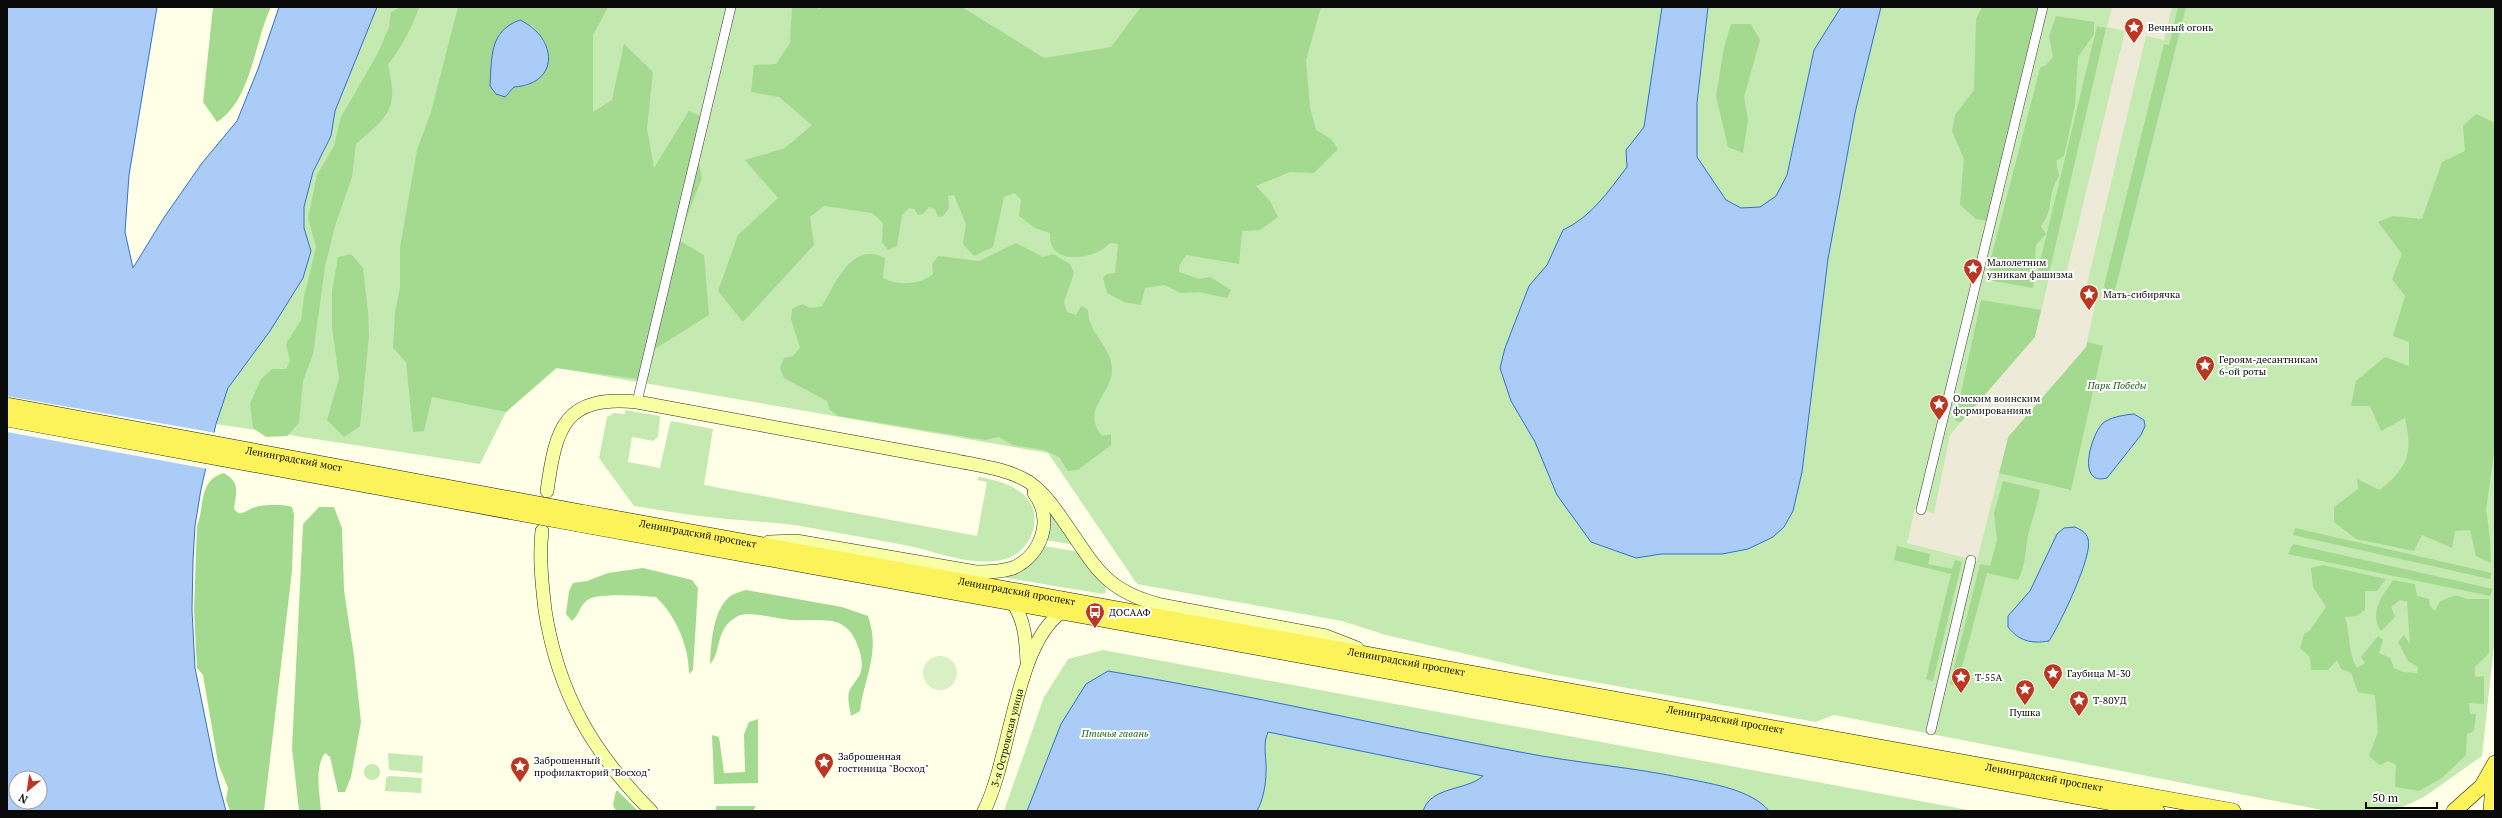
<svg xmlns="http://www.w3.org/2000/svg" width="2502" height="818" viewBox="0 0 2502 818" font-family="'PT Serif',serif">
<rect width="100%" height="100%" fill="#ffffe7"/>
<path fill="#c4e9b1" d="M377,7h2118v629l-13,120 -58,41 -30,14h-67l-493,-96 -18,7 -266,-48 -164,-39 -44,-14 -205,-37 -89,-131 -491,-85 -51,44 -26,52 -264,-40 12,-36 7,-12 35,-45 33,-53 8,-27 -7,-23v-21l9,-35 18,-36 4,-25z
M625,410l35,6 -2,21 -5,4 -21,-4 -4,25 32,6 10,-45 2,-2 41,8 -9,56 273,51 10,-54 -10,-2 2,-3c15,3 31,6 44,17 23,20 9,58 -18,65 -33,9 -69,-8 -101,-14 -37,-7 -74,-14 -110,-20 -22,-3 -45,-4 -67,-6 -31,-3 -62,-8 -93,-13l-35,-48 8,-41 7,-4 11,1z
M1047,508l28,37 -29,-5z
M1044,546l35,6 26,34 1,6 -3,2 -108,-18z
M1103,650l871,161h-970l40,-114 24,-38z
M388,753l35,3 -1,17 -33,-3z
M364 772a8 8 0 1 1 16 0a8 8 0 1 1-16 0Z
M389,776l33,2 -1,15 -36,-2 1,-13z"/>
<path fill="#a4da90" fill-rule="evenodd" d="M213,7h58c-17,35 -19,93 -54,115l-14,-20z
M401,7h18c-7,22 -18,40 -31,58 11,45 0,51 -32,79l-4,33 -17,49 -10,41 -12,87 -10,27 -4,42 -12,13 -21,1 -13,-9 -3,-24 11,-25 11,-10h14l4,-8 -4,-17 15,-24 3,-23 12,-50 -8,-29 9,-43 17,-29 7,-29 37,-64 11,-26 2,-15z
M458,7h150l-15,28v77l19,-12 12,-56 29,28 -6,56 7,40 35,-57 13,6 -5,38 5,23 -24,62 26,15 5,60 -59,37 -12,27 -82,-11 -50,44 -74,-15 -8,34 -11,1 -7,-70 -13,-14 2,-36 5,-24v-40l17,-98 14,-38zM532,25l14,18 -18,43h-38l2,-33 7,-19z
M814,7l6,2 1,-2h141l82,51 67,-11 30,-40h180l-15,53 4,48 6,22 15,9 7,10 -24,24 -24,-1 -34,14 14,15 8,16 -18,13 -18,1 -3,33 -53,-9 -7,11v6l20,7 11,-2 21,13 -4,8 -28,-6 -18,1 -17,-8 -19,3 -4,17 -17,-3 -17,-9 -4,-15 4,-4 8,-1 3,-29 -8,-1c-16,18 -63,23 -60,-10l-15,-5 -16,-12 2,-17 -7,-6 -10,4 -11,50 -19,9 -11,-12 3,-20 -12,-29 -6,1 1,12 -6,8 -5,1 -3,-8 -6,-2 -6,7 -5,1 -4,-6 -5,-1 -7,7 -5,31 -9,4 -6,-8 1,-19 -11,-10 -48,-7 -14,11 4,28 -71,77 -25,-31 20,-56 40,-37 -33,-38 40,-12 27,-23 -33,-28 -28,-5 3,-27 22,-1 14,-21 2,-35z
M1982,7h57l-52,214 -11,-2 -16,-14 4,-46 -12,-28 3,-16 19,-25 2,-71z
M2178,7h8l-71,283 -6,3 -5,-7 60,-242 5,1z
M2056,16l38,6v12l-16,23 -3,49 -11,50 -8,5 3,15c-13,20 -4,33 -18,50l5,8 -10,11 -3,43 -40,-7 -4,-15 51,-198 6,-3 7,-8 -4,-21z
M1731,24h20l9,16 -16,57 4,23 -5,33 -15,-6 -12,-51 8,-48z
M2097,26l9,2 -58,250 -8,2 -3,-6z
M2476,114l19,9v324l-9,62 4,30 1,24 -15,-7 -6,-26 -15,1 -3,17 -30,-13 -8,16 -58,-12 -22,-17v-15l24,-18 -1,-10 23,11c28,-24 33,-35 25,-72l-24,13 -11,-25h-19l5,-25 29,-24 24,9v-24l-16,-6 12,-40 -13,-17 10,-25 -24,-32 15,-6 29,3 20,-57 23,-11 -2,-25z
M1016,243l27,14 10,-3 17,10 4,9 -10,29 3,10 9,3 5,-9 7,4c0,23 23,36 24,58 1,26 -32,41 -10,68l9,-2v11l-33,25 -10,1 -9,-14 -15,-7 -32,-5 -13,-8 -14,3 -147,-24 -8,-6 -3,-9 -43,-23 -4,-10 4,-10 9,-2 7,-8 -9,-29 1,-10 10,-5 9,4 11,-2c14,-23 29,-65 63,-48l-2,20c15,8 37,7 50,-4l-1,-10 6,-8 41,5z
M351,254l12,14 5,43 1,25 -9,90 -16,11 -17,-17 12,-42 -7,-51v-36l6,-34z
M1981,300l60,10 -6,27 -73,85 -7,-1z
M2087,342l16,4 -32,144 -72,-17 9,-36 78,-90z
M224,473c17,10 12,19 10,36l4,4c6,1 9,-3 15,-5 10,-4 29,-4 39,-1l2,8 -2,56 -28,240h-34l-4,-11 2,-12 -10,-25 -15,-88 -6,-7 -3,-58 3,-84c8,-20 1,-46 27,-53z
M2003,481l37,9c-3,16 -8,30 -12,45 -3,16 -2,30 -10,45l-31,-7 -30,113 -7,-2 30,-120 10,2 7,-26 -3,-27z
M319,507h15l8,21 2,62 10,66 7,66 -10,55 -6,15h-7l-8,-35 -5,-4c-11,15 -5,41 -4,58h-22l-7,-63 11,-224z
M2295,528l197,45 -2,6 -197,-44z
M2293,544l200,45 -3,7 -202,-42z
M1897,546l33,8 -2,10 24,5 3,-9 7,2 -29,119 -7,-2 25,-105 -57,-14z
M2323,565l63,14 -9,12h-12v19l-9,6 -11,1c6,19 2,33 12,51l8,-5 -4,-6 17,-21 5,4 -4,13 11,5 4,10 9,4 14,1 1,-6 -10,-6 -10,-19 6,-7 6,9 -3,-42 -7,-2 -9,7 4,10 -14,14c-13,-18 2,-36 12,-51l22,4 2,12 12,3 1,7 5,5 5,-10 16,-6 11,4h22v54l-14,14v10l9,-1v28l-15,-1 1,11h6l-2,17 -7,3 -1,21 -24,23 -23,13 -24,-4 1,-22 -8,-4 -8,4 -11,-9 9,-24 -3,-37 -17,-3 -7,-19 -10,-4 -4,-9 -9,10h-17l-1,-13 -10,-9 4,-14 6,-4 16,-23 -13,-20 -2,-19z
M643,568l49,12 6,8 -5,82 -4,4c0,-28 -13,-58 -33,-77 -14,-1 -56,-4 -67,2 -10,6 -9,15 -17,22l-6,-7 3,-23 4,-8 14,-2 21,-8z
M746,590l96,17 26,9c13,37 -4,61 -8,95l-9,5c-1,-6 -4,-18 -2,-24 2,-7 10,-13 12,-21 2,-7 0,-18 -3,-24 -11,-35 -38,-25 -66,-27 -13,-1 -43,-9 -54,-4 -24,12 -16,37 -28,48 1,-21 3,-57 22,-69 4,-2 10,-4 14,-5z
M758,719v64l-44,1 -2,-49 7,2 5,36 21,-1 -1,-38 5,-12z
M616,791h2l20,20h-22l-3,-6z
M716,806h40l-3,5h-37z"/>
<path fill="#d8f0c3" d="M923 673a17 17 0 1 1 34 0a17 17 0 1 1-34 0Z"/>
<path fill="#edebd8" d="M2112,7h60l-8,33 -18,-4 -59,248 10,2 1,5 -12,56 -78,90 -31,124 -70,-18 8,-35 19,5 16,-78 85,-98 14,-59 4,-2 12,3 60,-248 -18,-4z"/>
<path fill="#abccf7" stroke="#3172cf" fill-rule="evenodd" d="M7,7h150l-28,168 -4,57 8,36 30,-49 39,-56 35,-42 21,-52 21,-62h98l-42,104 -4,25 -18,36 -9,35v21l7,23 -8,27 -33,53 -42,57 -12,36 -15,65 -6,37 -2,34 -1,50 3,58 22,109 9,34h-219zM16,778h24v24h-24z
M1662,7h46l-11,96v54l29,43 15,8 19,-1 16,-11 11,-21 27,-125 27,-43h40l-26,106 -27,146 -26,213 -9,39 -9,16 -11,10 -25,12 -26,5h-61l-25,4 -45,-16 -34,-47 -22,-53 -24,-41 -11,-33 5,-20 24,-62 18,-21 16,-35c28,-13 45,-38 64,-63l-1,-17 18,-23z
M520,20c38,18 40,64 -6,67l-9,10 -9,-3 -6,-8c2,-29 -1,-55 30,-66z
M2134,414l10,6 1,6 -4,9 -34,43c-31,8 -16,-42 -5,-54 7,-7 22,-9 32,-10z
M2075,527c6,3 11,5 13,12 6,15 -29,87 -39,102 -18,3 -30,0 -41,-14v-11l22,-25 27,-57 7,-6z
M1108,671c138,23 274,55 412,81 55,11 113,15 168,27 25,5 64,11 81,32h-346c8,-25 43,-20 60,-35l-215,-44c-6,14 -1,25 -2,40 0,12 -3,28 -9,39h-230l34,-87 25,-40z"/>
<path fill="#ffffe7" d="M7,396l209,37 -8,36 -201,-37z"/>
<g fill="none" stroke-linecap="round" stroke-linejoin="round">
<g stroke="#3d3d3d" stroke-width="10">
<path id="street" d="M637,402l94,-395
M1921,510l122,-503
M1931,730l40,-170"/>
</g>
<g stroke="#2c2c2c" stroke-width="14">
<g id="secondary">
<path d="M547,491c9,-64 17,-96 90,-89l320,59c24,5 51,8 72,21 13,9 23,22 31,34 34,47 41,74 101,89l165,31 31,12"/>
<path d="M542,531c-3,26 0,53 3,79 13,83 47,142 106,201"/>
<path d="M769,542l27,-1 180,31c13,0 25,0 37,-4 29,-13 41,-49 21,-75"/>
<path d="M1013,603c12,18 13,38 14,59"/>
<path id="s1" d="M984,811c27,-53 31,-167 78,-199"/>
</g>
</g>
<g stroke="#1b1b1b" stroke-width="16">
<g id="primary">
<path id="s2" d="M581,512l1652,299"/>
<path d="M578,524l1579,287"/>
<path d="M2454,811l28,-25 13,-23"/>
<path d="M2491,811l3,-42"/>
</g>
</g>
<use href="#street" stroke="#fff" stroke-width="9"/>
<use href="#secondary" stroke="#f8ffa2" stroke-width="13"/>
<use href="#primary" stroke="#fcf35a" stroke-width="15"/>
<g stroke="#1b1b1b" stroke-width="16" stroke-linecap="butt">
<g id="primary-bridge">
<path id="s3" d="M7,405l574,107"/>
<path d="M7,419l571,105"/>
</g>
</g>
<use href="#primary-bridge" stroke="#fcf35a" stroke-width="15"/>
</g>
<defs>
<g id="sight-pin" transform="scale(1)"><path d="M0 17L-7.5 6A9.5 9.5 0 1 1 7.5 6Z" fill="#bb3721" stroke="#fff"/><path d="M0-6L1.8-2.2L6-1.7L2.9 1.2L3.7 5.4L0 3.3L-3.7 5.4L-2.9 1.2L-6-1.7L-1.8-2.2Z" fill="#fff"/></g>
<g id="bus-pin" transform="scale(1)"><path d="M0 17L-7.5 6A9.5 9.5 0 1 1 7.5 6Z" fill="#bb3721" stroke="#fff"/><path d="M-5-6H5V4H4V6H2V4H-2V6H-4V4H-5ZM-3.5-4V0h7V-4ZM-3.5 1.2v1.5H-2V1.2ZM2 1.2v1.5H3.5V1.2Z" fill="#fff"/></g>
</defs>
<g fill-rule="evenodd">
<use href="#sight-pin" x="2134" y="27"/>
<use href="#sight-pin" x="1973" y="268"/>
<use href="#sight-pin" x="2089" y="294"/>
<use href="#sight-pin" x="2205" y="365"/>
<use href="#sight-pin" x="1939" y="404"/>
<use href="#bus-pin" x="1095" y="612"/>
<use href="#sight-pin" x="2053" y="673"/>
<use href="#sight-pin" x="1961" y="677"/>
<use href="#sight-pin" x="2025" y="689"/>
<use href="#sight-pin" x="2079" y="700"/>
<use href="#sight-pin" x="824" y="762"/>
<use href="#sight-pin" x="520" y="766"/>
</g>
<g text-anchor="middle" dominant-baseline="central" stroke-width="4" stroke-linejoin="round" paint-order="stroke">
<g font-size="10" fill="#0a0a0a" stroke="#fff" text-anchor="start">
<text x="2148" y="27">Вечный огонь</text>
<text x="1987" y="262">Малолетним<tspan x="1987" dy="12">узникам фашизма</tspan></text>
<text x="2103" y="294">Мать-сибирячка</text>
<text x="2219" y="359">Героям-десантникам<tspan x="2219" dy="12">6-ой роты</tspan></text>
<text x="1953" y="398">Омским воинским<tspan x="1953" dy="12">формированиям</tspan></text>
<text x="1109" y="612">ДОСААФ</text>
<text x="2067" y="673">Гаубица М-30</text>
<text x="1975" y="677">Т-55А</text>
<text x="2093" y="700">Т-80УД</text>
<text x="2025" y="712" text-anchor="middle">Пушка</text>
<text x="838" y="756">Заброшенная<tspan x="838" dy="12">гостиница "Восход"</tspan></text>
<text x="534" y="760">Заброшенный<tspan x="534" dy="12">профилакторий "Восход"</tspan></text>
</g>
<g font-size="10" font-style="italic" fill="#1c621a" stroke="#fff">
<text x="2117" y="385">Парк Победы</text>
<text x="1115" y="733">Птичья гавань</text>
</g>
<g font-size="10" fill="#0a0a0a" stroke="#fff">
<text stroke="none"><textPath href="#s3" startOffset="292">Ленинградский мост</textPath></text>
<text stroke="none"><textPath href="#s2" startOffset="119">Ленинградский проспект</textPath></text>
<text stroke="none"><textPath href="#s2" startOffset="443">Ленинградский проспект</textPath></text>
<text stroke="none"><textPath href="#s2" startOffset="839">Ленинградский проспект</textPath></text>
<text stroke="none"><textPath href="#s2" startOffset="1163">Ленинградский проспект</textPath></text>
<text stroke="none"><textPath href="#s1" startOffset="77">3-я Островская улица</textPath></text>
<text stroke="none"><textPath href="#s2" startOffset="1487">Ленинградский проспект</textPath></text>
</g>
</g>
<rect width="2502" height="818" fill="none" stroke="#0a0a0a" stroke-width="16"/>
<g transform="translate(28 790) rotate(209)"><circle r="19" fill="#ffffff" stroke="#9d9d9d"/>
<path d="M0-3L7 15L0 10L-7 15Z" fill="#bb3721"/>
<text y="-6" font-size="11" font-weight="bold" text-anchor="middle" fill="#0a0a0a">N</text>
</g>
<path d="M2366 802v6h71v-6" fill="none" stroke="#0a0a0a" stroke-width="2"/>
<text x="2372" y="802" font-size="12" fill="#0a0a0a" stroke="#ffffff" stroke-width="3" paint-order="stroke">50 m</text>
</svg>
